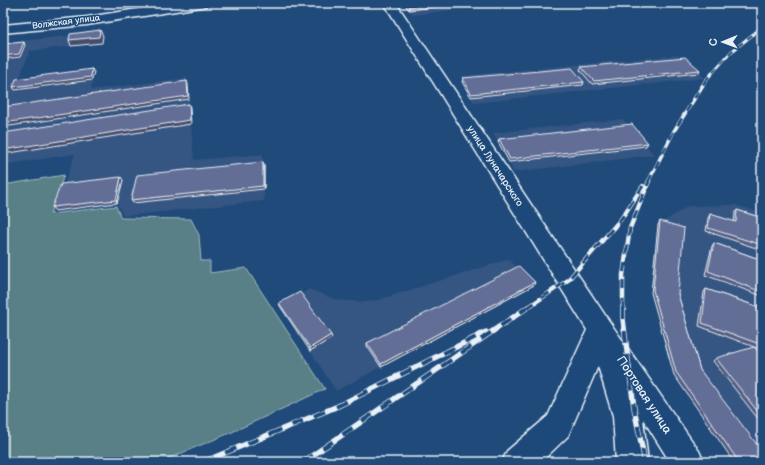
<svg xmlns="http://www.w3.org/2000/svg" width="765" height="465" viewBox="0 0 765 465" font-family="'Balsamiq Sans',sans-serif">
<rect width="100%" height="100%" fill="#1f4a7a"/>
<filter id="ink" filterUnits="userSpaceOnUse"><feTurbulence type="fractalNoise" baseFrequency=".025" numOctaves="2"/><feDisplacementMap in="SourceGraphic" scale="8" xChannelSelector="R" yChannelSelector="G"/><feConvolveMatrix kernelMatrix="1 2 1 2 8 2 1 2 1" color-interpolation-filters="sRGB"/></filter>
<g filter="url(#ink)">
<path fill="#345583" d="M428,3h74l1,1 -90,11 -7,-9z
M104,32l-2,11 -72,8 -12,31 76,-10 -3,18 96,-12 7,82 69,-6 1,47 -141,15 -6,-13 -62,8 20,-57 -72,11v-122z
M678,55l27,23 -231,25 -14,-27z
M623,119l31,36 -140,17 -21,-39z
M736,205l26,8v249h-28l-60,-87 -23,-82 7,-68 30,-19z
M509,259l25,26 -198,106 -26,-40 -10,-56 9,-6 28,11 30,2 14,-3z"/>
<path fill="#588086" stroke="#a0b8bf" d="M64,175l-14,39 66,-8 5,12 70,1 8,16 2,26h9v12l36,-5 79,121 -95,44 -70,29h-157v-277z"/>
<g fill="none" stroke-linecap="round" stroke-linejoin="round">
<g stroke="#e8f1f8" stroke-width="3">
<path id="minor" d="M176,3h31l-1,3 -5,1 -114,18 -84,8v-8l84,-8z
M384,3h12l213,318 90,130 5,11h-34l-27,-43 5,43h-32l-3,-46 -15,-50 -30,70 -27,26h-39l5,-11 41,-35 39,-86z"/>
</g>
<use href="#minor" fill="#1f4a7a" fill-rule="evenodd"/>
<g stroke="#e8f1f8" stroke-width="3">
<path id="rail-far3" d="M705,81l26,-29 31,-25"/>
</g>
<g stroke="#e8f1f8" stroke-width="3.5">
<path id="rail-far2" d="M648,182l26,-51 32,-51"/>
</g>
<g stroke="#e8f1f8" stroke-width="4.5">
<path id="rail-far1" d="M527,308l41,-28 53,-61 22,-33
M623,308v-33l7,-47 19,-47"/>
</g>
<g stroke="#e8f1f8" stroke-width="5.5">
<path id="rail" d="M623,307v12l11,89 11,54
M203,462l135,-56 148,-74
M303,462l225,-155"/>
</g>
<use href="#rail-far3" stroke="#1f4a7a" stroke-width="2" stroke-dasharray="6" stroke-linecap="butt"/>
<use href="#rail-far2" stroke="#1f4a7a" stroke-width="2.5" stroke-dasharray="8" stroke-linecap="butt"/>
<use href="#rail-far1" stroke="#1f4a7a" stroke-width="3" stroke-dasharray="9" stroke-linecap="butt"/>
<use href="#rail" stroke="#1f4a7a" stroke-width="4" stroke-dasharray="12" stroke-linecap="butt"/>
</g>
<path fill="#565f82" stroke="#e8f1f8" d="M406,3h61l-58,7 -3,-4z
M581,67l119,3 -1,3 -107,11 -12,-14z
M463,78l121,4 -1,3 -112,12 -9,-15z
M499,139l149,4 -2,3 -137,16 -11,-20z
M263,162l1,4v23l-131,14 -2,-3z
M123,180l-6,23 -62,8 -3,-4z
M737,210l25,8v32l-56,-19 2,-13 2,-4 24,8 1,-9z
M660,221l18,73 22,76 62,92h-28l-60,-87 -23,-82 7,-68z
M714,243l48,17v36l-57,-21 7,-29z
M534,285l-153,82 -14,-21v-3z
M706,289l56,19v42l-63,-24 5,-34z
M279,303l53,35 -22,13 -30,-45z
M762,356v68l-49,-63 3,-3z"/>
<path fill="#464d6a" stroke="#e8f1f8" d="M444,3h23l-58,7v-3z
M100,30l3,6 -1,7 -31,3 -2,-6z
M24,42l1,3 -5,12 -17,2v-3z
M92,69l2,3 -2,8 -77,10 -2,-3z
M4,81l2,3 -3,6v-7z
M187,81l1,3 1,15 -186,28v-4z
M189,104l1,3 1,17 -188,30v-4z
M263,162l1,4v23l-1,-3z
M121,177l2,3 -6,23 -1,-3z
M535,282l-1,3 -153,82v-3z
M331,335l1,3 -22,13v-3z"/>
<path fill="#646e97" stroke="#e8f1f8" d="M406,3h38l-35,4z
M100,30l-1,7 -30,3 1,-6z
M24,42l-5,12 -16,2v-12z
M685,57l15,13 -106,11 -13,-14z
M572,68l12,14 -113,12 -8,-16z
M92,69l-1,8 -78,10 3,-8z
M187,81l1,15 -185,27v-16z
M189,104l1,16 -187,30v-17z
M632,124l16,19 -138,16 -11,-20z
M263,162v24l-132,14 6,-25z
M121,177l-5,23 -64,7 9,-23z
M737,210l25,8v27l-54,-17 2,-14 26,8z
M660,221l24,7 -6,66 22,76 62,81v11h-23l-63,-90 -23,-82z
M714,243l48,17v32l-54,-21z
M519,266l16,16 -154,82 -14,-21z
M706,289l56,19v37l-60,-22z
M300,292l31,43 -21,13 -31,-45z
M754,347l8,9v61l-46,-59z"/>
</g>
<g text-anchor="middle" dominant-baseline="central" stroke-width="3" stroke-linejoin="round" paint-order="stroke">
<g font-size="9" fill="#e8f1f8" stroke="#1f4a7a">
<text transform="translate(66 22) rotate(-7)">Волжская улица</text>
</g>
<g font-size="10" fill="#e8f1f8" stroke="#1f4a7a">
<text transform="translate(495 166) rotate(57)">улица Луначарского</text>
</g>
<g font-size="12" fill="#e8f1f8" stroke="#1f4a7a">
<text transform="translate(644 395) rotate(57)">Портовая улица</text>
</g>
</g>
<rect width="765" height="465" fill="none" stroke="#1f4a7a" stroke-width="16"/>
<rect x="8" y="8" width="749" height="449" fill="none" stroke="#e8f1f8" stroke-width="1.5" filter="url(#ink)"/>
<g transform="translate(723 42) rotate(269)" stroke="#1f4a7a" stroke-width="3" paint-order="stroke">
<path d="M0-3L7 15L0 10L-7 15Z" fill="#e8f1f8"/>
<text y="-6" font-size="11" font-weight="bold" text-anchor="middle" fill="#e8f1f8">С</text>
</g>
</svg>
